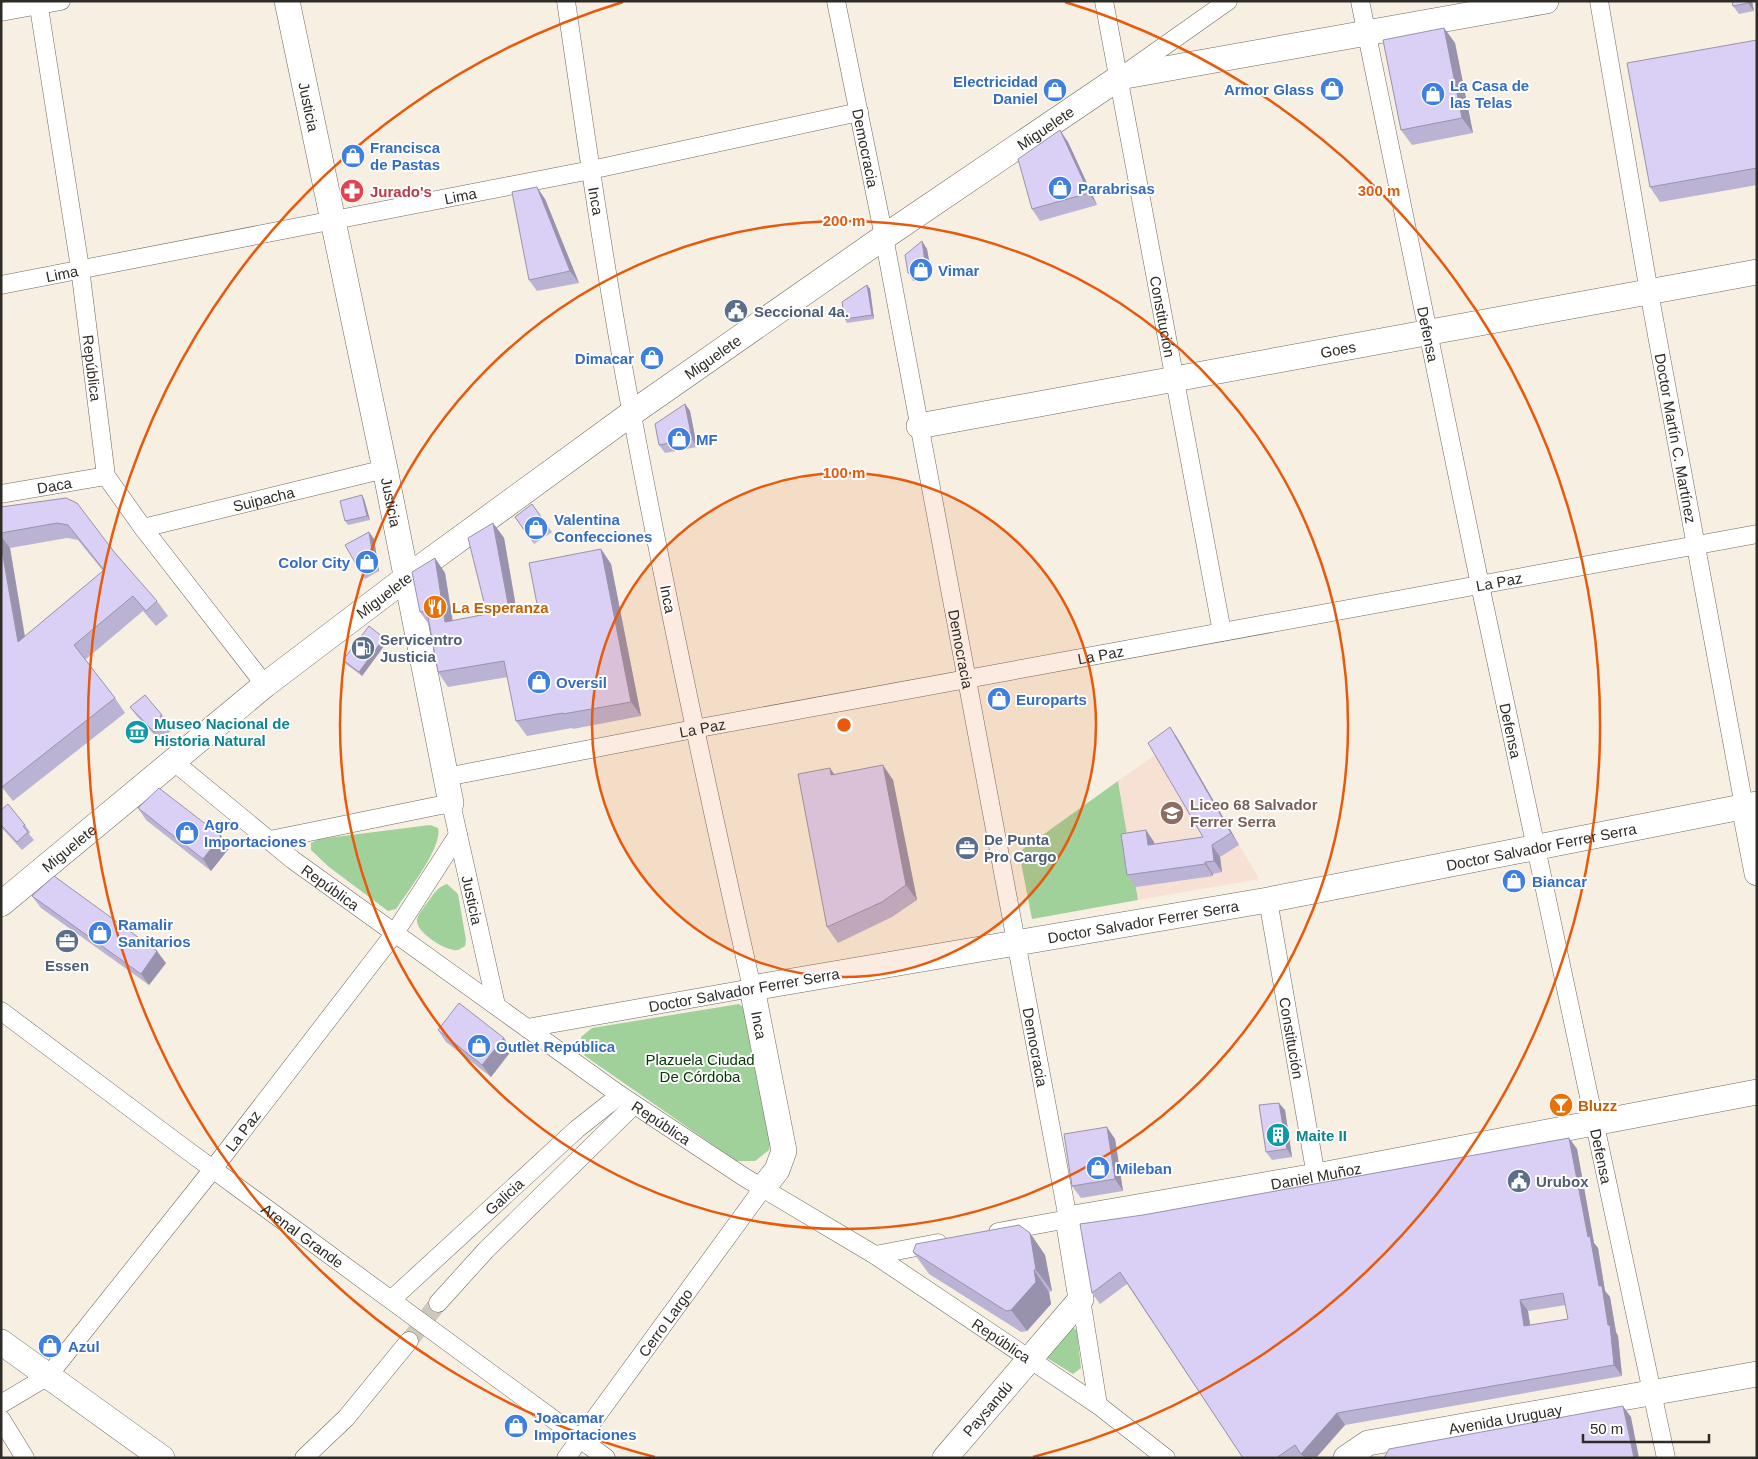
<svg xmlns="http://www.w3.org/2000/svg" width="1758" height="1459" viewBox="0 0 1758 1459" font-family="Arial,sans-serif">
<rect width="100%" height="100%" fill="#f6efe2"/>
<path fill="#f7e1d4" d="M1178,739l81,140 -121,21 -20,-119z"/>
<path fill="#a0d19b" d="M1118,781l20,119 -106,19 -13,-67z
M430,825l8,3c5,19 -31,64 -42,81l-8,2 -59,-44 -18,-17v-7l8,-4z
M447,884l11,10 8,46 -1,6c-4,2 -6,5 -11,4 -11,-1 -39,-18 -37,-31 2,-7 9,-14 13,-20 5,-7 8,-12 17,-15z
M739,1004l4,3 28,132 -2,11 -14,11h-19l-151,-105 -4,-6v-13l11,-9z
M1073,1327l4,4 4,37 -8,6 -26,-16z"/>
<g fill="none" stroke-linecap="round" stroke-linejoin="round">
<path stroke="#cec8bd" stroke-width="18" stroke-dasharray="18 9" stroke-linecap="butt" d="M409,1341l29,-38"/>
<g stroke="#6e685d" stroke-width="19">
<g id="street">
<path id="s1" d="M38,1l42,267 26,208 37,52 122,157"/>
<path id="s2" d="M836,1l48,236 184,982 -70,13"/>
<path id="s3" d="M1104,1l118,631"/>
<path id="s4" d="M1360,1l120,584 186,873"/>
<path id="s5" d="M1599,1l50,291 95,514"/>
<path d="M1,12l60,-11"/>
<path d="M1126,73l102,-72"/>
<path id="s6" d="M1,285l590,-115 268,-58"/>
<path id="s7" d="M1,494l105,-18"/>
<path id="s8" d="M143,528l242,-59"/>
<path id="s9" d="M173,761l120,99 327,235 124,82 131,78 223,150 68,53"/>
<path id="s10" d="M446,777l248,-48 1063,-195"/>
<path id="s11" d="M270,840l181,-37 45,202"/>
<path id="s12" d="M1268,900l48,276"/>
<path id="s13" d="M1,1011l179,134 426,313"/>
<path d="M527,1028l225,-40c-43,-190 -84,-381 -120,-573 -26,-137 -46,-276 -66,-414"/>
<path d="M875,1255l63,-12"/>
<path id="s14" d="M392,1299l185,-170 43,-34"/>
<path d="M1081,1299l17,106"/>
<path d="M438,1303l48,-53 148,-145"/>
<path id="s15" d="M1,1404l47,-28 165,-207 181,-235 64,-99"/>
<path d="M1,1419l24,39"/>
<path d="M304,1458l42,-40 63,-77"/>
<path id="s16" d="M566,1458l197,-270"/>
</g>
</g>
<g stroke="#6e685d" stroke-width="26">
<g id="secondary">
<path id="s17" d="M287,1l98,468 66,334"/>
<path id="s18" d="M919,426l838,-154"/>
<path d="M1744,806l13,67"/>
<path id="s19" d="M1,904l264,-219 141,-107 226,-165 252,-176 236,-160 426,-76"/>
<path id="s20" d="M763,1188l14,-18 7,-19 -32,-163 516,-88 489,-96"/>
<path d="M1,1342l161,116"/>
<path id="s21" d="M945,1458l136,-159 -13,-80 248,-43 441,-84"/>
<path id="s22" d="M1346,1458l22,-15 389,-69"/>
</g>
</g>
<use href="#street" stroke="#fff" stroke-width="18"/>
<use href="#secondary" stroke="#fff" stroke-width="25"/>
</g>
<path fill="#bbb3d3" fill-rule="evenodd" d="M1752,1l2,10 -15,3 -6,-8z
M1444,28l11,15 18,90 -61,12 -11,-15z
M1757,40v145l-97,17 -10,-15z
M1068,142l29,63 -57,16 -8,-12z
M545,199l34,84 -42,8 -8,-11z
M927,249l5,28 -19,4 -5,-8z
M867,285l3,4 4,30 -27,4 -2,-4z
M685,404l5,7 7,36 -32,6 -6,-8z
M66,498l91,103 11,15 -12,10 -13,-15 -58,49 30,38 10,15 -112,88 -12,-15v-279zM67,538l11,2 25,31 -78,65 -15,-88z
M364,499l6,21 -22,5 -3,-4z
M532,504l20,28 -18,12 -19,-27z
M493,523l11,15 12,70 21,-4 64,-55 10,15 30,152 -68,13 -1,-1 -45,8 -11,-15 -8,-44 -60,10 -10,-15 -8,-46 -10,-14 15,-54 10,15 8,48 34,-7z
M369,532l5,7 5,32 -14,8 -5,-8z
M384,638l3,4 -25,34 -16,-12 -3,-4z
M130,707l32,8 5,8 -1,1 5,7 -12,9 -23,-25z
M1170,727l8,12 61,106 -19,12 2,15 -9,2v2l-77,11 -9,-12 19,-45 8,12v2l49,-7z
M834,775l59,5 24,120 -25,17 -54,26 -11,-16z
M138,808l83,28 9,11 -19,24 -65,-51z
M1,810l24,15 5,7 -1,2 5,6 -12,10 -21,-23z
M32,896l134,67 -17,22 -108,-77z
M438,1030l74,20 -21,27 -45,-35z
M1285,1110l7,47 -20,3 -6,-8z
M1569,1138l8,11 17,94 4,5 7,43 5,6 6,35 2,4 4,40 -277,49 -44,33h-58l-116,-174 -27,20 -8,-11 51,-78zM1566,1305l2,14 -38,6 -2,-14z
M1115,1139l8,52 -42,7 -9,-12z
M1030,1233l15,22 7,36 -3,1 2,12 -24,27 -6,1 -92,-58 -16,-22z"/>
<path fill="#9992ac" d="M1748,1h4l2,10 -6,-8z
M1444,28l11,15 18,90 -11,-15z
M1060,130l8,12 29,63 -8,-12z
M537,187l8,12 34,84 -9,-12z
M922,241l5,8 5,28 -6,-8z
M867,285l3,4 4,30 -2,-4z
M685,404l5,7 7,36 -5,-8z
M362,495l2,4 6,21 -3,-4z
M493,523l11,15 15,86 -10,-15z
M369,532l5,7 5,32 -5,-8z
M1,536l9,12 18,109 -10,-15 -17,-97z
M601,549l10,15 30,152 -10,-14z
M435,558l10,15 10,64 -10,-15z
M384,638l3,4 -25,34 -3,-4z
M1170,727l8,12 61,106 -8,-12z
M883,765l10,15 24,120 -11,-15z
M830,768l10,15 -9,-8z
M1146,830l8,12 3,15 -9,-12z
M221,836l9,11 -19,24 -8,-12z
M1212,845l8,12 2,15 -8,-11z
M1205,862l8,12v2l-8,-12z
M157,951l9,12 -17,22 -8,-11z
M504,1038l8,12 -21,27 -9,-12z
M1279,1103l6,7 7,47 -5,-8z
M1107,1127l8,12 8,52 -8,-12z
M1569,1138l8,11 17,94 4,5 7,43 5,6 6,35 2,4 4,40 -8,-11 -15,-79 -11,-49z
M1030,1233l15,22 7,36 -16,-21z
M1034,1270l15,22 2,12 -24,27 -16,-21z
M1520,1300l8,11 4,27 -8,-12z
M1623,1406l8,11 8,41h-5z
M1337,1413l8,12 -29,33h-12l-3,-4z"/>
<path fill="#dad0f5" stroke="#9992ac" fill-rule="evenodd" d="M1732,1h16v2l-15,3z
M1444,28l18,90 -61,12 -18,-90z
M1757,40v128l-107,19 -23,-124z
M1060,130l29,63 -57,16 -14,-50z
M537,187l33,84 -41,9 -17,-88z
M922,241l4,28 -18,4 -3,-18z
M867,285l5,30 -27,4 -3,-17z
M685,404l7,35 -33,6 -4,-21z
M362,495l5,21 -22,5 -5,-20z
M66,498l11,5 38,50 42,48 -11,10 -13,-15 -59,49 41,53 -113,89 -1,-2v-240l17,97 86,-72 -36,-45 -11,-2 -56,10v-26z
M532,504l14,20 -17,13 -14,-20z
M493,523l16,86 28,-5 -8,-41 72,-14 30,153 -68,12v-1l-47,8 -12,-60 -66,11 -11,-61 -7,1 -8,-40 23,-14 10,64 42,-8 -19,-76z
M369,532l5,31 -14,8 -15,-26z
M369,626l15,12 -25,34 -16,-12z
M145,695l17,20 -2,1 6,7 -12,9 -24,-25z
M1170,727l61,106 -19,12 2,16 -9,1v2l-78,11 -6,-41 25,-4 2,15 55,-8 -55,-94z
M883,765l23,120 -24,17 -55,25 -29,-153 32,-6 1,7z
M159,788l62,48 -18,23 -65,-51z
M8,804l17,21 -2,1 5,6 -11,10 -16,-17v-15z
M54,876l103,75 -16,23 -109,-78z
M459,1003l45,35 -22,27 -44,-35z
M1279,1103l8,46 -21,3 -7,-47z
M1107,1127l8,52 -43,7 -8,-52z
M1569,1138l19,99 2,-1 9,50h3l6,39h2l4,40 -277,48 -36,41 -6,-9 -19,13h-33l-123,-186 -28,21 -12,-69 63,-9zM1563,1293l5,26 -44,7 -4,-26z
M1019,1225l11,8 6,37h-2l2,12 -25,28 -5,1 -93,-59 3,-8z
M1623,1406l11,52h-250l5,-9z"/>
<circle cx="844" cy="725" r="252" fill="#e8590c" fill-opacity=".12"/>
<g fill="none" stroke="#e8590c" stroke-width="2.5">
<circle cx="844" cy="725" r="252"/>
<circle cx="844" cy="725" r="504"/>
<path d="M655 1457A756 756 0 0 1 623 2M1065 2A756 756 0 0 1 1033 1457"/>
</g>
<defs>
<g id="shop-disc" transform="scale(1.25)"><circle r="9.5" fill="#3f7fe0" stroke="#fff"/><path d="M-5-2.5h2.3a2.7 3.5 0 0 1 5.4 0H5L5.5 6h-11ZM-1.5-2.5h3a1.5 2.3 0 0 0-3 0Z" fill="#fff"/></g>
<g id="pharmacy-disc" transform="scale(1.25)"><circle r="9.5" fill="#e0444e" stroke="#fff"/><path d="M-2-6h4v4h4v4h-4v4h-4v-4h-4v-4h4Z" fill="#fff"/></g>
<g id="civic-disc" transform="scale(1.25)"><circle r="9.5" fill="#5c6f8a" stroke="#fff"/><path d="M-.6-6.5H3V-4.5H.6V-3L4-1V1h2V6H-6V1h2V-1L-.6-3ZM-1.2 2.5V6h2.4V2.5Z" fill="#fff"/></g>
<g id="restaurant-disc" transform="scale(1.25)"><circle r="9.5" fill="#e8710a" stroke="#fff"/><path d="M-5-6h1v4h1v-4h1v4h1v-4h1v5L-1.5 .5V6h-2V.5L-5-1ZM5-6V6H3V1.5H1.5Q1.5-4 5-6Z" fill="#fff"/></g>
<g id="fuel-disc" transform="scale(1.25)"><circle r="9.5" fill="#5c6f8a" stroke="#fff"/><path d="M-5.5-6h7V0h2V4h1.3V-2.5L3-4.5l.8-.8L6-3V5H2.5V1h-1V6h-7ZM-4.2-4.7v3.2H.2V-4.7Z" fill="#fff"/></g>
<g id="museum-disc" transform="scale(1.25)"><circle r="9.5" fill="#0f9aa8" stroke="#fff"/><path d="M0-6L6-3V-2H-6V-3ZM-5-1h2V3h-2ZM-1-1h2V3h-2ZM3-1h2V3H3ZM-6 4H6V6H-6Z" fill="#fff"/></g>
<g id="school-disc" transform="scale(1.25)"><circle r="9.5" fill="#8d6e63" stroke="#fff"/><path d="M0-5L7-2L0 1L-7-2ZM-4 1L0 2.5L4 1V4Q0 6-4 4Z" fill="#fff"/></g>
<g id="office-disc" transform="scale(1.25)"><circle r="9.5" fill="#5c6f8a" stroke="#fff"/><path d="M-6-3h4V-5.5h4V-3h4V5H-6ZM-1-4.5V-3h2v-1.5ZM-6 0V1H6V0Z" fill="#fff"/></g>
<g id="bar-disc" transform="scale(1.25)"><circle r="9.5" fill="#e8710a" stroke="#fff"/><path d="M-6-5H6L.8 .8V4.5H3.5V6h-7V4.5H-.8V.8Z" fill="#fff"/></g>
<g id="building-disc" transform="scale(1.25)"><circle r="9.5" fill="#0f9aa8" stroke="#fff"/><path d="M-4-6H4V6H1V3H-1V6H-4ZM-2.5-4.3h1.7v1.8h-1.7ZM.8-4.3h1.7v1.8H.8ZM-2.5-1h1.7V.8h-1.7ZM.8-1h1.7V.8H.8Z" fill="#fff"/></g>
</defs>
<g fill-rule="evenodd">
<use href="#shop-disc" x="1332" y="89"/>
<use href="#shop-disc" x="1055" y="90"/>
<use href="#shop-disc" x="1433" y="94"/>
<use href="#shop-disc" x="353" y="156"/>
<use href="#shop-disc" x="1060" y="188"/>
<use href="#pharmacy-disc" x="352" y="191"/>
<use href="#shop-disc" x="921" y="270"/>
<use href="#civic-disc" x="736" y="311"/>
<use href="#shop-disc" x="652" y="358"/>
<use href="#shop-disc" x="679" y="439"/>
<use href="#shop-disc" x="536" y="528"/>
<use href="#shop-disc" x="367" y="562"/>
<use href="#restaurant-disc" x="435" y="607"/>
<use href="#fuel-disc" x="363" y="648"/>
<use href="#shop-disc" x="539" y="682"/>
<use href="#shop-disc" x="999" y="699"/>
<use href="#museum-disc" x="137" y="732"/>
<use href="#school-disc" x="1172" y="813"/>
<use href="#shop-disc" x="187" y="833"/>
<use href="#office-disc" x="967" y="848"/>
<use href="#shop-disc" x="1514" y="881"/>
<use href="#shop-disc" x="100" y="933"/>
<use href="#office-disc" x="67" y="941"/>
<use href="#shop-disc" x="479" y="1046"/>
<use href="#bar-disc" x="1561" y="1105"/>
<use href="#building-disc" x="1278" y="1135"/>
<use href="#shop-disc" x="1098" y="1168"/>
<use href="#civic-disc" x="1519" y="1181"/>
<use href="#shop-disc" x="50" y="1346"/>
<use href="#shop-disc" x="516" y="1426"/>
</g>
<g text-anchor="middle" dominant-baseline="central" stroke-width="4" stroke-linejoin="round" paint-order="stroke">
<g font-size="15" font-weight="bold" fill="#366cbe" stroke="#fff" text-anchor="start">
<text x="1038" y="81" text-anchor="end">Electricidad<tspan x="1038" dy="17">Daniel</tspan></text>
<text x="1450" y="85">La Casa de<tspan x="1450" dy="17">las Telas</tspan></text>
<text x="1314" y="89" text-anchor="end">Armor Glass</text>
<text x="370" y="147">Francisca<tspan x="370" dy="17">de Pastas</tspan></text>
<text x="1078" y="188">Parabrisas</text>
<text x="938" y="270">Vimar</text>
<text x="634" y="358" text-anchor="end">Dimacar</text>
<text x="696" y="439">MF</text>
<text x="554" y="519">Valentina<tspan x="554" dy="17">Confecciones</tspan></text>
<text x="350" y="562" text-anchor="end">Color City</text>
<text x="556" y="682">Oversil</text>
<text x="1016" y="699">Europarts</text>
<text x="204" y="824">Agro<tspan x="204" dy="17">Importaciones</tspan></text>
<text x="1532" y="881">Biancar</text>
<text x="118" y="924">Ramalir<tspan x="118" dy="17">Sanitarios</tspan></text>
<text x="496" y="1046">Outlet República</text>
<text x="1116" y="1168">Mileban</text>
<text x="68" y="1346">Azul</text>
<text x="534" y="1417">Joacamar<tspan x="534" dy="17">Importaciones</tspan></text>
</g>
<g font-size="15" fill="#2f2c27" stroke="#fff">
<text stroke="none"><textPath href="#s17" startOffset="108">Justicia</textPath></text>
<text stroke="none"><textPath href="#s19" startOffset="1302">Miguelete</textPath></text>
<text stroke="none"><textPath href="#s2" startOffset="150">Democracia</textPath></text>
<text stroke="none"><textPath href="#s6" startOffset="468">Lima</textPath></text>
<text transform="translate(596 201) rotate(80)">Inca</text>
<text stroke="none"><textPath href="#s6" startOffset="62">Lima</textPath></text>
<text stroke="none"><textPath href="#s3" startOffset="321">Constitución</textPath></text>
<text stroke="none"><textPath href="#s4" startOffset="340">Defensa</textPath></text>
<text stroke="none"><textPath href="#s18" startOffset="426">Goes</textPath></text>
<text stroke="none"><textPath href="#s19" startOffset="898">Miguelete</textPath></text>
<text stroke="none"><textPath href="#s1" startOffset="371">República</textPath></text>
<text stroke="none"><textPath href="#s5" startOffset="444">Doctor Martín C. Martínez</textPath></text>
<text stroke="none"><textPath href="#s7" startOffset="54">Daca</textPath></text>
<text stroke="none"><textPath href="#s8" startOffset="124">Suipacha</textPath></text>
<text stroke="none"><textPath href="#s17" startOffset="512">Justicia</textPath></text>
<text stroke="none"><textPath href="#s10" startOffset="1071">La Paz</textPath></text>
<text stroke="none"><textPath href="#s19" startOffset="492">Miguelete</textPath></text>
<text transform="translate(668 599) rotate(79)">Inca</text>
<text stroke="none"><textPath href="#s2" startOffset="660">Democracia</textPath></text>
<text stroke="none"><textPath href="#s10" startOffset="666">La Paz</textPath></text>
<text stroke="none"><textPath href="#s10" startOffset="261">La Paz</textPath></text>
<text stroke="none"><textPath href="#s4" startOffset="745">Defensa</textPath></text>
<text stroke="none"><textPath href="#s20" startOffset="1011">Doctor Salvador Ferrer Serra</textPath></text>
<text stroke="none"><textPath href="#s19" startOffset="88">Miguelete</textPath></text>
<text stroke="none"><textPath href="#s9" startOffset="202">República</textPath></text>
<text stroke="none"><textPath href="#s11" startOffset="284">Justicia</textPath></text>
<text stroke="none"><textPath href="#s20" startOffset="606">Doctor Salvador Ferrer Serra</textPath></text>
<text transform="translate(744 990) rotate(-10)">Doctor Salvador Ferrer Serra</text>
<text transform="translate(759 1025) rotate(79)">Inca</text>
<text stroke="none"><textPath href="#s12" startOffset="140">Constitución</textPath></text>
<text stroke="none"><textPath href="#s2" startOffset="1065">Democracia</textPath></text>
<text stroke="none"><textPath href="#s9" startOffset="608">República</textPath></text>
<text stroke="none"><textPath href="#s15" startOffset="368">La Paz</textPath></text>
<text stroke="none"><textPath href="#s4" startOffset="1180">Defensa</textPath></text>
<text stroke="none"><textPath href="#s21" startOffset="542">Daniel Muñoz</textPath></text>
<text stroke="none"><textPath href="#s14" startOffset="152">Galicia</textPath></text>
<text stroke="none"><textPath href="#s13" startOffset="376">Arenal Grande</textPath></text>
<text stroke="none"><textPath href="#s16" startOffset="168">Cerro Largo</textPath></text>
<text stroke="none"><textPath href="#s9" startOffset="1012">República</textPath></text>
<text stroke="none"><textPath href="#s21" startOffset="65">Paysandú</textPath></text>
<text stroke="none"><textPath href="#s22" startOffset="166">Avenida Uruguay</textPath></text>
</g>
<g font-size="15" font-weight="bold" fill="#be3a42" stroke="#fff" text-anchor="start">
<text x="370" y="191">Jurado's</text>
</g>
<g font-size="15" font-weight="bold" fill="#4e5e75" stroke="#fff" text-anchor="start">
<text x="754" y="311">Seccional 4a.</text>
<text x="380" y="639">Servicentro<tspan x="380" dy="17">Justicia</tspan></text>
<text x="984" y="839">De Punta<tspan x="984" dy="17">Pro Cargo</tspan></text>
<text x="67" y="965" text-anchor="middle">Essen</text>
<text x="1536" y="1181">Urubox</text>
</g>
<g font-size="15" font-weight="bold" fill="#c56008" stroke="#fff" text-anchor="start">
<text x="452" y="607">La Esperanza</text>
<text x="1578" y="1105">Bluzz</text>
</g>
<g font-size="15" font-weight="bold" fill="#0d838f" stroke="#fff" text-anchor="start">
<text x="154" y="723">Museo Nacional de<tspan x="154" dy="17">Historia Natural</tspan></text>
<text x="1296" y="1135">Maite II</text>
</g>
<g font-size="15" font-weight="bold" fill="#785e54" stroke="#fff" text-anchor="start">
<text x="1190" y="804">Liceo 68 Salvador<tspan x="1190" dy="17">Ferrer Serra</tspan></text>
</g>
<g font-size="15" fill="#033602" stroke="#fff">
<text x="700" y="1059">Plazuela Ciudad<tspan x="700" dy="17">De Córdoba</tspan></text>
</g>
</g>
<circle cx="844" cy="725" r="8" fill="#e8590c" stroke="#fff" stroke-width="2.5"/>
<g font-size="15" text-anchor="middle" font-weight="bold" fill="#e8590c" stroke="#fff" stroke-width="4" stroke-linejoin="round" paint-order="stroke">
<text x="1379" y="196">300 m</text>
<text x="844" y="226">200 m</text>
<text x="844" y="478">100 m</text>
</g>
<rect width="1758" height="1459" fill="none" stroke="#2f2c27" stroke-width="5"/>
<path d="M1583 1434v8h126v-8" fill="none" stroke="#2f2c27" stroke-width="2.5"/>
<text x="1590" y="1434" font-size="15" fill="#2f2c27" stroke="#ffffff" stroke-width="4" paint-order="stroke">50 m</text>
</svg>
